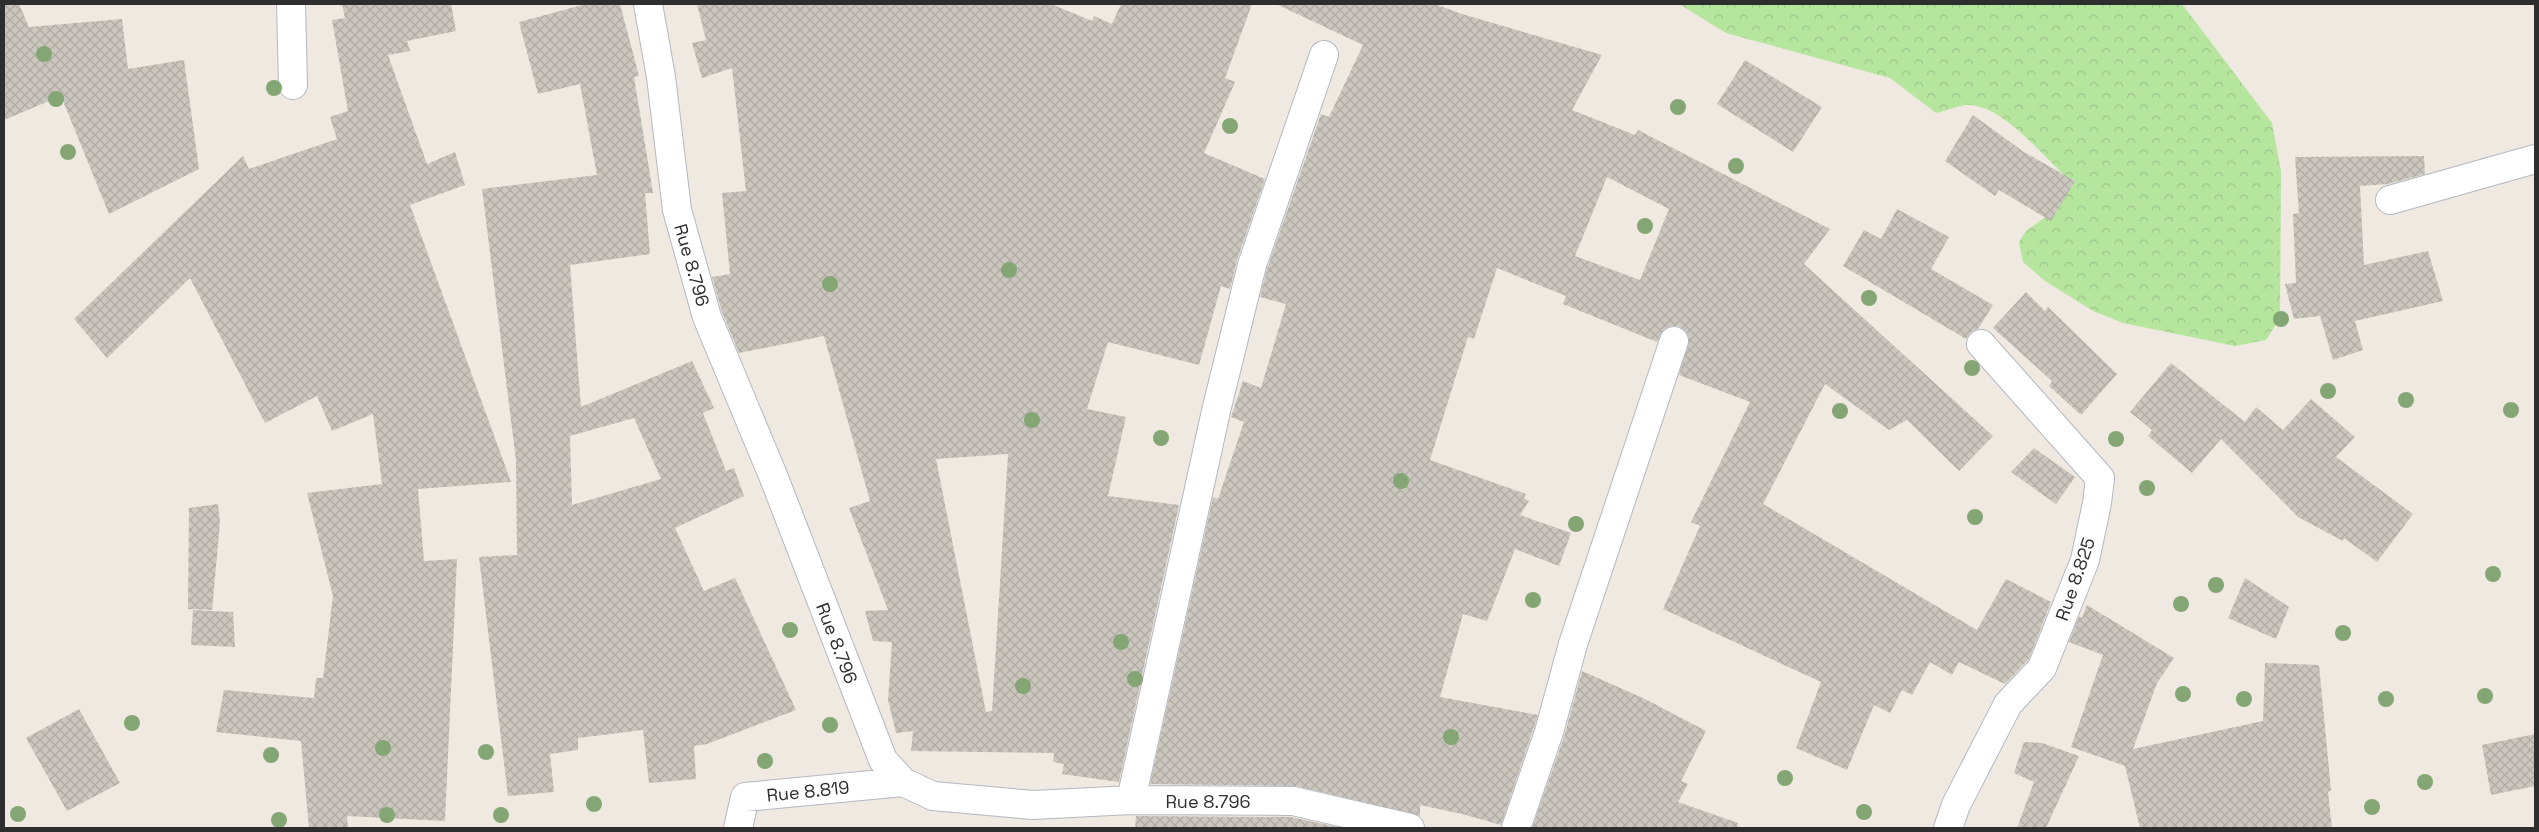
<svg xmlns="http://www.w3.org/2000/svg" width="2539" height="832" viewBox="0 0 2539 832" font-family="'Space Grotesk',sans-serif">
<defs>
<pattern id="forest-crowns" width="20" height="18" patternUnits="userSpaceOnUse" patternTransform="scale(1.25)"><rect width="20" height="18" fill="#b6e59e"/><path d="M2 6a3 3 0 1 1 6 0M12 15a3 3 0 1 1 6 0" fill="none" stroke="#9dc588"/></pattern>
<pattern id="building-cross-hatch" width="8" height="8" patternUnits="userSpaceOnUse" patternTransform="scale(1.25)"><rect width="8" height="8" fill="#cbc7bf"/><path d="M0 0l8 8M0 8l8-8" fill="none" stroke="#afaba4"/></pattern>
</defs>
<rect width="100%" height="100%" fill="#efe9e1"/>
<path fill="url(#forest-crowns)" d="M1679,4h503l90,119 9,48 -1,147 -14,22 -31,6 -112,-23 -30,-12 -48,-30 -22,-19 -4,-20 7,-11 32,-23 8,-31c-24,-22 -65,-74 -100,-72 -9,1 -20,6 -30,8l-46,-35 -164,-45z"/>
<path fill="url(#building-cross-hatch)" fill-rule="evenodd" d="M4,4h15l10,23 93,-8 6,50 56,-9 15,109 -90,45 -48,-118 -57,24z
M342,4h109l5,27 -49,10 3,10 -22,4 39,109 28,-12 10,33 -55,20 101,277 -93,7 6,72 33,-2 -12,262 -98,-5 1,12h-39l-8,-87 -85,-9 8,-42 90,8 2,-20h7l10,-82 -26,-103 75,-9 -9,-70 -41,17 -15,-35 -52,27 -75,-145 -83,80 -33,-39 169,-163 6,13 88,-30 -7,-22 18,-6 -16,-91 13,-2z
M586,4h34l19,72 -5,1 19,116h-8l5,61 -80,11 11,142 111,-46 22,47 -11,5 23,58 8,-3 10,28 -69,32 29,63 31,-13 61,132 -89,34 -13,2 2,33 -47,4 -6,-53 -65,8v12l-28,4 4,38 -46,4 -29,-239 38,-2 -1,-95 -34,-271 115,-14 -17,-91 -42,10 -19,-72zM634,418l27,61 -89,26 -2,-69z
M697,4h354l41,17 2,-5 18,8 9,-20h131l-27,74 10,4 -31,71 61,26 -28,81 -7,29 -9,-3 -22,79 -91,-23 -21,67 39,8 -18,79 71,9 -60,277 -57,-8 2,-10 -11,-2 1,-9 -143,-2 2,-20 -17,2 -8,-33 4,-58 -19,-1 -8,-30 23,-1 -39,-102 21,-7 -46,-165 -85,17 -17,-41 -10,-35 18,-3 -8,-81 24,-2 -14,-123 -30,10 -10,-35 14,-3zM1008,454l-16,257 -6,1 -50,-253z
M1276,4h159l27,10 140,41 -30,55 63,25 3,-5 192,99 -26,35 189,172 -34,35 -52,-51 -18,10 -64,-46 -62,120 214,126 29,-51 45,23 -22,57 -24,25 -46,-22 -7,13 -22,-13 -18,33 -10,-5 -12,23 -16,-8 -27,65 -51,-22 25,-66 -158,-73 37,-83 -9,-4 59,-120 -71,-27 10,-37 -3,-7 -7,-5h-8l-7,3 -7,13 -94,-38 3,-8 -69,-28 -23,71 -6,-2 -38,123 96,34 -2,4 5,3 -9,14 51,18 -12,33 -44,-17 -28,72 -24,-7 -23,83 98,18 -37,110 -39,-11 -42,-9v11l-124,-30 -146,-2 63,-287 5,2 26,-77 -13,-5 12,-36 18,7 25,-84 -26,-7 7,-28 54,-155 8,3 34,-72zM1607,177l62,32 -29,71 -65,-24z
M1745,60l77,47 -29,45 -76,-48z
M1973,115l51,37 51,29 -24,40 -52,-31 -4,6 -50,-35z
M2424,156l1,18 -37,10 -28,2 4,79 64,-14 15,50 -88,20 8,29 -30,10 -13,-44 -26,3 -9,-35 11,-1 -3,-69 6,-1 -4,-56z
M1897,209l52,28 -18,32 62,36 -15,24 -7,3 -5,7 -123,-73 21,-36 17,9z
M2026,292l19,19 3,-4 69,67 -36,41 -32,-29 3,-5 -59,-53z
M2171,363l74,59 11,-15 27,23 28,-31 44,38 -19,20 77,57 -36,48 -33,-24 -1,3 -45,-24 -77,-78 -29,34 -44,-37 4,-6 -22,-18z
M2034,448l41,29 -19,27 -45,-32z
M218,504l2,19 -8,87 -24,-1 1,-101z
M2245,578l44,29 -13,32 -48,-21z
M2087,605l87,53 -17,25 -24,66 130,-28 2,-58 54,2 12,125 -3,2 4,36h-192l-15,-62 -54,-19 32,-92 -34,-13 10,-26 3,2z
M193,610l40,2 2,35 -44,-2z
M1582,671l63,28 61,32 -25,50 7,3 -10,18 60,21 -1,5h-205l32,-91z
M79,709l41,74 -53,28 -41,-73z
M2535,734v52l-44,9 -9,-50z
M2024,742l18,1 37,13 -33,72h-29l17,-46 -20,-9z
M1136,816l155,1 51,11h-207z"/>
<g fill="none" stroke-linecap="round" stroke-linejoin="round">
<g stroke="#b4b7c1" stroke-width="30">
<path id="minor" d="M291,4l2,81
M648,4l13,73 16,133 30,107 67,161 109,282 20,22 30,14 100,9 98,-5 162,1 117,27
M2390,200l145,-41
M1131,800l85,-389 36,-146 72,-210
M738,828l7,-31 158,-15
M1516,828l33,-96 24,-88 101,-303
M1948,828l8,-23 52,-101 34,-36 43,-108 12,-57 3,-25 -119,-134"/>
</g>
<use href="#minor" stroke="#fff" stroke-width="28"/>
</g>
<g fill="#84a574">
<circle cx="44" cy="54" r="8"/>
<circle cx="274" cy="88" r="8"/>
<circle cx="56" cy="99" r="8"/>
<circle cx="1678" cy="107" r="8"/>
<circle cx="1230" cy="126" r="8"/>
<circle cx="68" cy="152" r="8"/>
<circle cx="1736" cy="166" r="8"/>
<circle cx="1645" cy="226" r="8"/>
<circle cx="1009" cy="270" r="8"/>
<circle cx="830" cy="284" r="8"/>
<circle cx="1869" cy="298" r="8"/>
<circle cx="2281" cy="319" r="8"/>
<circle cx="1972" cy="368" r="8"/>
<circle cx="2328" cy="391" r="8"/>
<circle cx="2406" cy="400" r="8"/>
<circle cx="2511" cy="410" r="8"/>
<circle cx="1840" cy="411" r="8"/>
<circle cx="1032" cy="420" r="8"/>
<circle cx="1161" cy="438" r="8"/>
<circle cx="2116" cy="439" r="8"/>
<circle cx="1401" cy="481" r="8"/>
<circle cx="2147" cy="488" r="8"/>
<circle cx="1975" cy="517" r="8"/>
<circle cx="1576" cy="524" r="8"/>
<circle cx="2493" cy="574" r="8"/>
<circle cx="2216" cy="585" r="8"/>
<circle cx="1533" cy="600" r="8"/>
<circle cx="2181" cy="604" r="8"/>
<circle cx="790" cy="630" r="8"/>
<circle cx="2343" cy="633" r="8"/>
<circle cx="1121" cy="642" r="8"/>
<circle cx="1135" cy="679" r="8"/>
<circle cx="1023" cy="686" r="8"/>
<circle cx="2183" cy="694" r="8"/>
<circle cx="2485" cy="696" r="8"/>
<circle cx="2244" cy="699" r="8"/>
<circle cx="2386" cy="699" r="8"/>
<circle cx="132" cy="723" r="8"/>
<circle cx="830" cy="725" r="8"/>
<circle cx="1451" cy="737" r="8"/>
<circle cx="383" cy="748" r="8"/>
<circle cx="486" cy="752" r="8"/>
<circle cx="271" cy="755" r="8"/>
<circle cx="765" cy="761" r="8"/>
<circle cx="1785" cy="778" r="8"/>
<circle cx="2425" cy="782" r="8"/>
<circle cx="594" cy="804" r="8"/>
<circle cx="2372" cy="807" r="8"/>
<circle cx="1864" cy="812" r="8"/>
<circle cx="18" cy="814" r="8"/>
<circle cx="387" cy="815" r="8"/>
<circle cx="501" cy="815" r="8"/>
<circle cx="279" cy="820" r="8"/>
</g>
<g text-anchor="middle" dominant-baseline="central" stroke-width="4" stroke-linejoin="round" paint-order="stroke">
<g font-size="18" fill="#2e2e2e" stroke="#fff">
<text transform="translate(692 265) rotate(74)">Rue 8.796</text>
<text transform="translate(2075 579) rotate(-71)">Rue 8.825</text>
<text transform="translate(837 643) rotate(69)">Rue 8.796</text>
<text transform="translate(808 791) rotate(-6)">Rue 8.819</text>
<text x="1208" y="801">Rue 8.796</text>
</g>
</g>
<rect width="2539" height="832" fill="none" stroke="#2e2e2e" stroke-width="10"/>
</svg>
